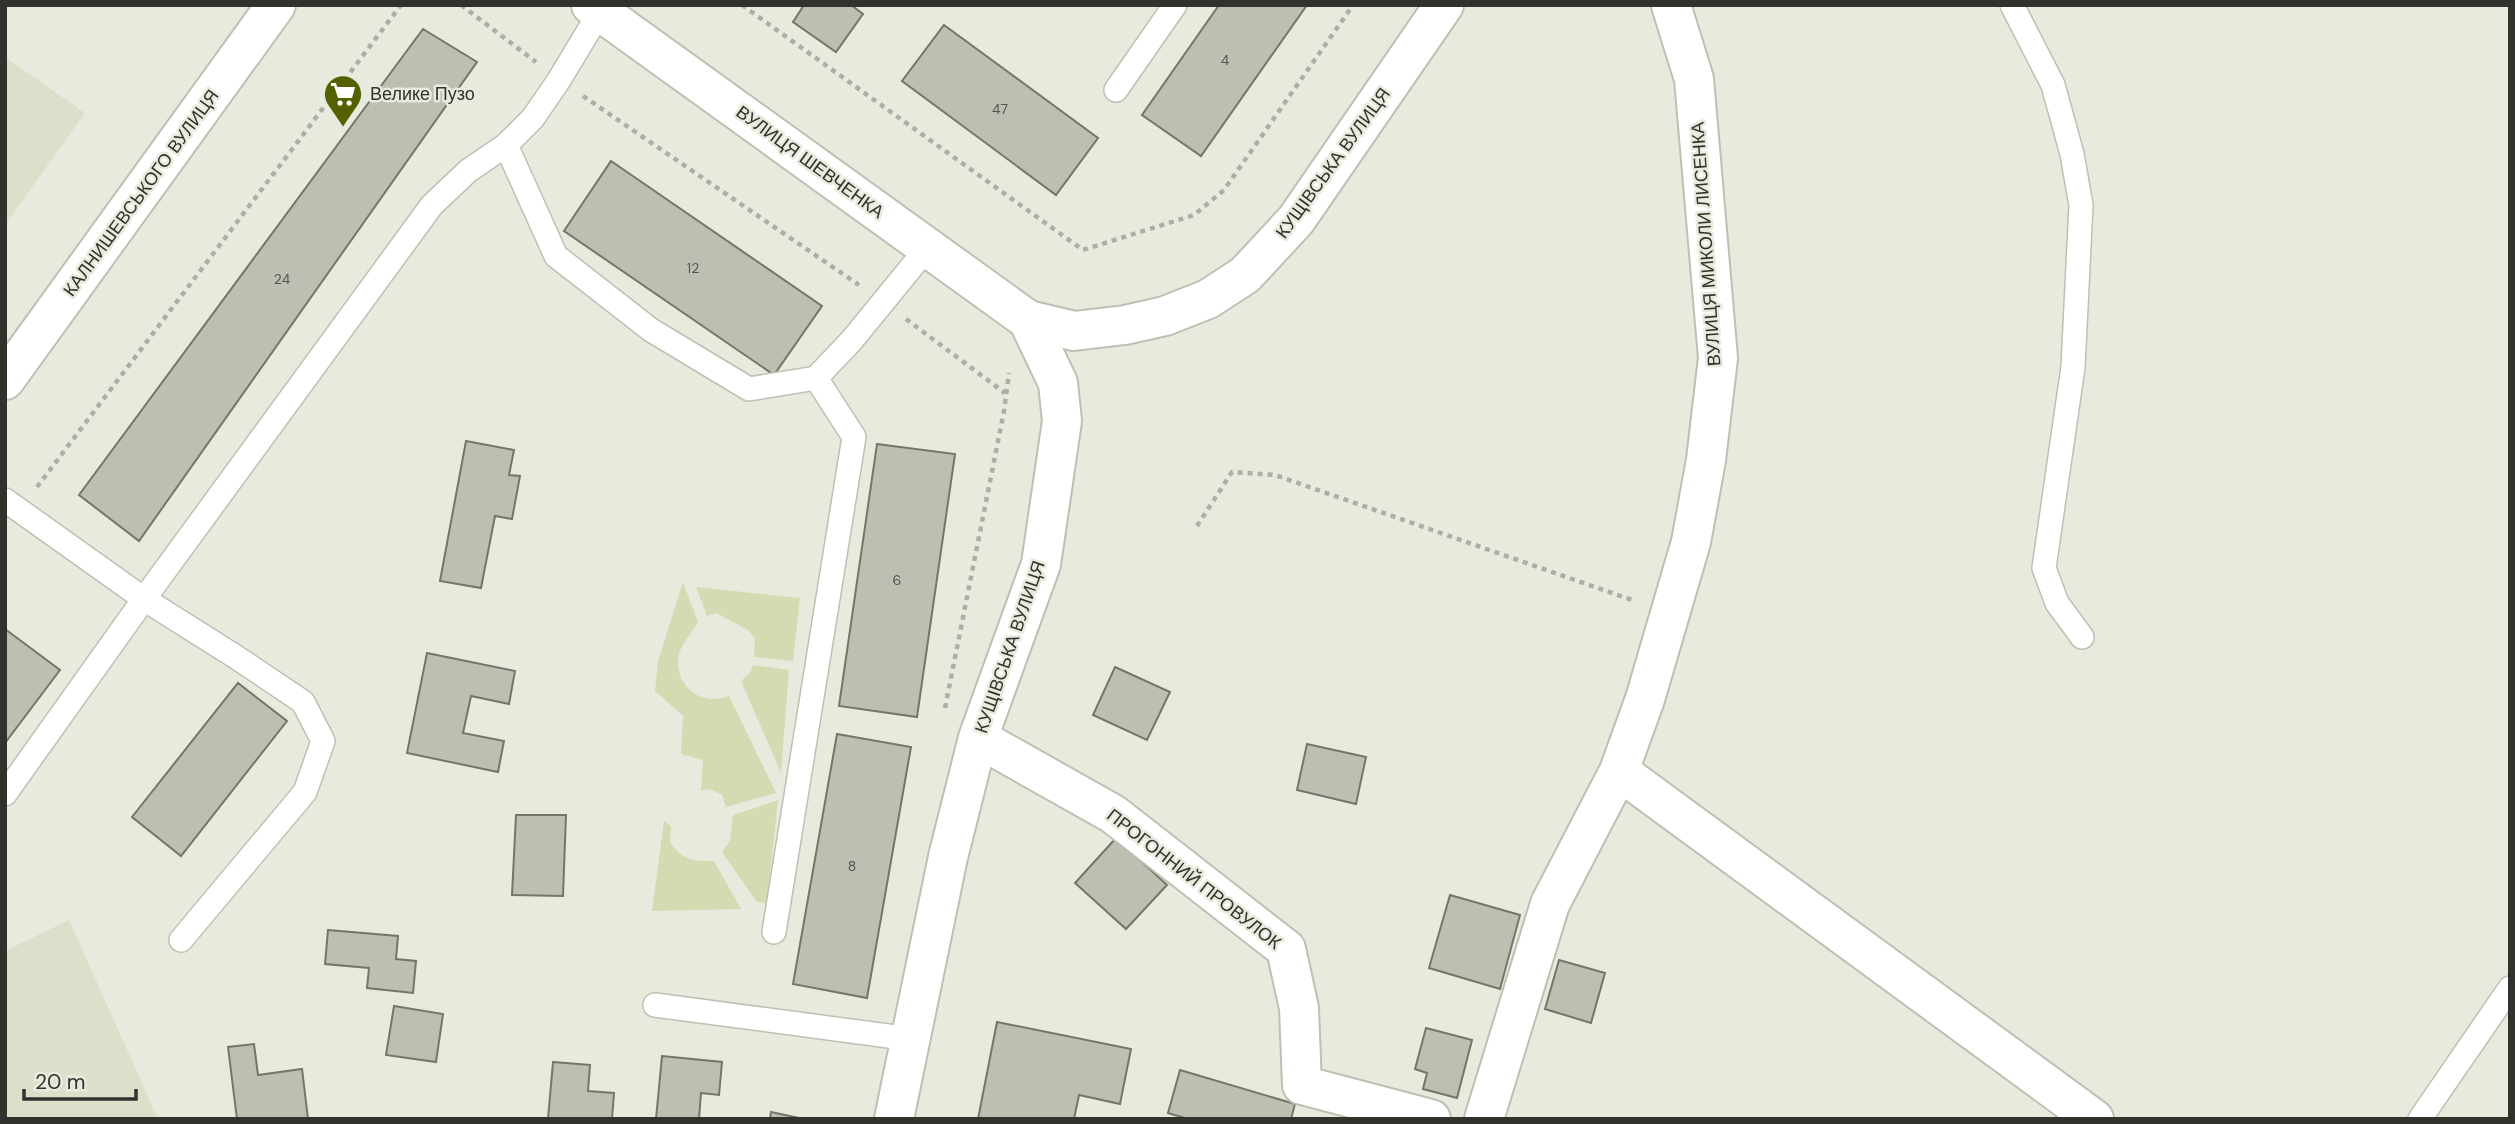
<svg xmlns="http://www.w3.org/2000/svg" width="2515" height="1124" viewBox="0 0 2515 1124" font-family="'DM Sans',sans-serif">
<rect width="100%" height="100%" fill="#e7ebdd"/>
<path fill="#dbe0cb" d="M5,57l80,56 -80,112z
M69,920l89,199h-153v-168z"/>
<path fill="#d2dbb1" d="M683,582l15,40c-6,10 -14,19 -18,29 -8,22 8,48 33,48 5,0 11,-2 16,-3l47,97 -50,14 -4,-12 -12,-6 -9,2 2,-31 -22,-6 2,-38 -28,-25 3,-30z
M696,587l104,11 -7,63 -39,-4 1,-18 -7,-9 -32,-17 -9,3z
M753,665l36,5 -8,103 -40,-92 9,-8z
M778,800l-11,103 -10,-1 -35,-50 8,-11 3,-26z
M664,821l7,5 -1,16c13,19 22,19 44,19l27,48 -89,2z"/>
<path fill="#bcbfb2" stroke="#74766a" stroke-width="2" d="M804,5h47l12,9 -27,38 -43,-30z
M1219,5h88l-106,151 -59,-41z
M944,25l154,113 -42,57 -154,-114z
M423,29l54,33 -338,479 -60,-46z
M611,161l211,145 -48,69 -210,-144z
M466,441l48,9 -5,25 11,1 -8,43 -17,-3 -14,72 -41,-7z
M877,444l78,10 -38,263 -78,-11z
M5,629l55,41 -55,73z
M427,653l88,18 -6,33 -38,-8 -8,37 41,8 -6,31 -91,-19z
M1115,667l55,25 -23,48 -54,-25z
M238,683l49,38 -106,135 -49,-39z
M837,734l74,13 -44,251 -74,-14z
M1307,744l59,13 -10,47 -59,-14z
M516,815h50l-3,81 -51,-1z
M1116,838l51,47 -41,44 -51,-46z
M1450,895l70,20 -20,74 -71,-21z
M328,930l70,6 -2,23 20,2 -3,32 -46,-5 2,-20 -44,-4z
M1559,960l46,13 -14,50 -46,-14z
M394,1006l49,8 -7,48 -50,-7z
M997,1022l134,27 -11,55 -41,-9 -5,24h-96z
M1426,1028l46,12 -15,58 -34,-9 4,-16 -12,-4z
M254,1044l4,31 44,-6 6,50h-71l-9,-72z
M662,1056l60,6 -3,33 -18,-2 -2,26h-43z
M553,1062l37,3 -2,26 26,2 -2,26h-64z
M1180,1070l115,34 -4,15h-103l-20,-6z
M771,1112l33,7h-34z"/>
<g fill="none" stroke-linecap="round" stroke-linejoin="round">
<g stroke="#bdc0b3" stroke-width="26">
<path id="lane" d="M2012,5l41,80 19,69 9,51 -8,162 -29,201 13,35 25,34
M600,12l-41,68 -26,38 -27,27 50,111 95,74 98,59 67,-11 36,-38 76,-93
M1116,90l59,-85
M5,500l139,99 92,58 67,45 20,39 -18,51 -124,148
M5,794l139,-195 288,-394 36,-34 38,-26
M774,932l80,-495 -38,-59
M655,1005l256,34
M2420,1119l90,-131"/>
</g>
<g stroke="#bdc0b3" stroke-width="42">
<path id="street" d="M978,738l135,76 173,135 13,59 3,77 129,34
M1619,771l475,348
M894,1119l54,-262 30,-119 63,-174 21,-143 -4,-38 -30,-63
M1484,1119l66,-215 69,-133 26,-72 46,-157 15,-82 12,-102 -24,-279 -23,-74"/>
</g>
<g stroke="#bdc0b3" stroke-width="42">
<path id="secondary" d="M591,5l437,315 46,11 51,-6 40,-9 43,-17 37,-24 51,-55 148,-215
M5,380l271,-375"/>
</g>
<path stroke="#acafa3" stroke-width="4.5" stroke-dasharray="5 5" stroke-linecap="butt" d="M461,5l75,57
M742,5l341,245 111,-35 30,-25 129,-185
M583,96l276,189
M906,319l99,74
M37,487l364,-482
M1197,526l35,-54 43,3 360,126
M945,708l59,-297 5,-38"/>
<use href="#lane" stroke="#fff" stroke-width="23"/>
<use href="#street" stroke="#fff" stroke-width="38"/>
<use href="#secondary" stroke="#fff" stroke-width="38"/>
</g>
<defs>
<g id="supermarket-pin" transform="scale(2.0125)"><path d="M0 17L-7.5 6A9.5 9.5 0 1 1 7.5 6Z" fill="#556000" stroke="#e7ebdd"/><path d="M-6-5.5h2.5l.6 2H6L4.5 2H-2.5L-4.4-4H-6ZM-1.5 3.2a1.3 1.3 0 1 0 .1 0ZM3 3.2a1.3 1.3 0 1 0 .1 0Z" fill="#fff"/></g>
</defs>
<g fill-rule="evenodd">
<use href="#supermarket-pin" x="343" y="94"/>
</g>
<g text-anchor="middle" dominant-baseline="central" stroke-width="5" stroke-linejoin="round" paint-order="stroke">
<g font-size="14" fill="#53554e">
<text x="1225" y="60">4</text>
<text x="1000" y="109">47</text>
<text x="693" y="268">12</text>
<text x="282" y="279">24</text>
<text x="897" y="580">6</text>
<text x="852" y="866">8</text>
</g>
<g font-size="18" fill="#30322c" stroke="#e7ebdd" text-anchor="start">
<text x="370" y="94">Велике Пузо</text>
</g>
<g font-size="18" fill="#30322c" stroke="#e7ebdd">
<text transform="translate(810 162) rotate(36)">ВУЛИЦЯ ШЕВЧЕНКА</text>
<text transform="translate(1333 163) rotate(-54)">КУЩІВСЬКА ВУЛИЦЯ</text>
<text transform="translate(141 193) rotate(-54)">КАЛНИШЕВСЬКОГО ВУЛИЦЯ</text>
<text transform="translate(1706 244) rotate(-94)">ВУЛИЦЯ МИКОЛИ ЛИСЕНКА</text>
<text transform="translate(1010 647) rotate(-71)">КУЩІВСЬКА ВУЛИЦЯ</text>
<text transform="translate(1194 879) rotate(38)">ПРОГОННИЙ ПРОВУЛОК</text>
</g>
</g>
<rect width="2515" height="1124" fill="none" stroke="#30322c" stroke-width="14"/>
<path d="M24 1089v10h112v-10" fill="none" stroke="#30322c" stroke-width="3.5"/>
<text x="35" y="1089" font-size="21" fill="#30322c" stroke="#e7ebdd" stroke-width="5" paint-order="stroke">20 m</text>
</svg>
